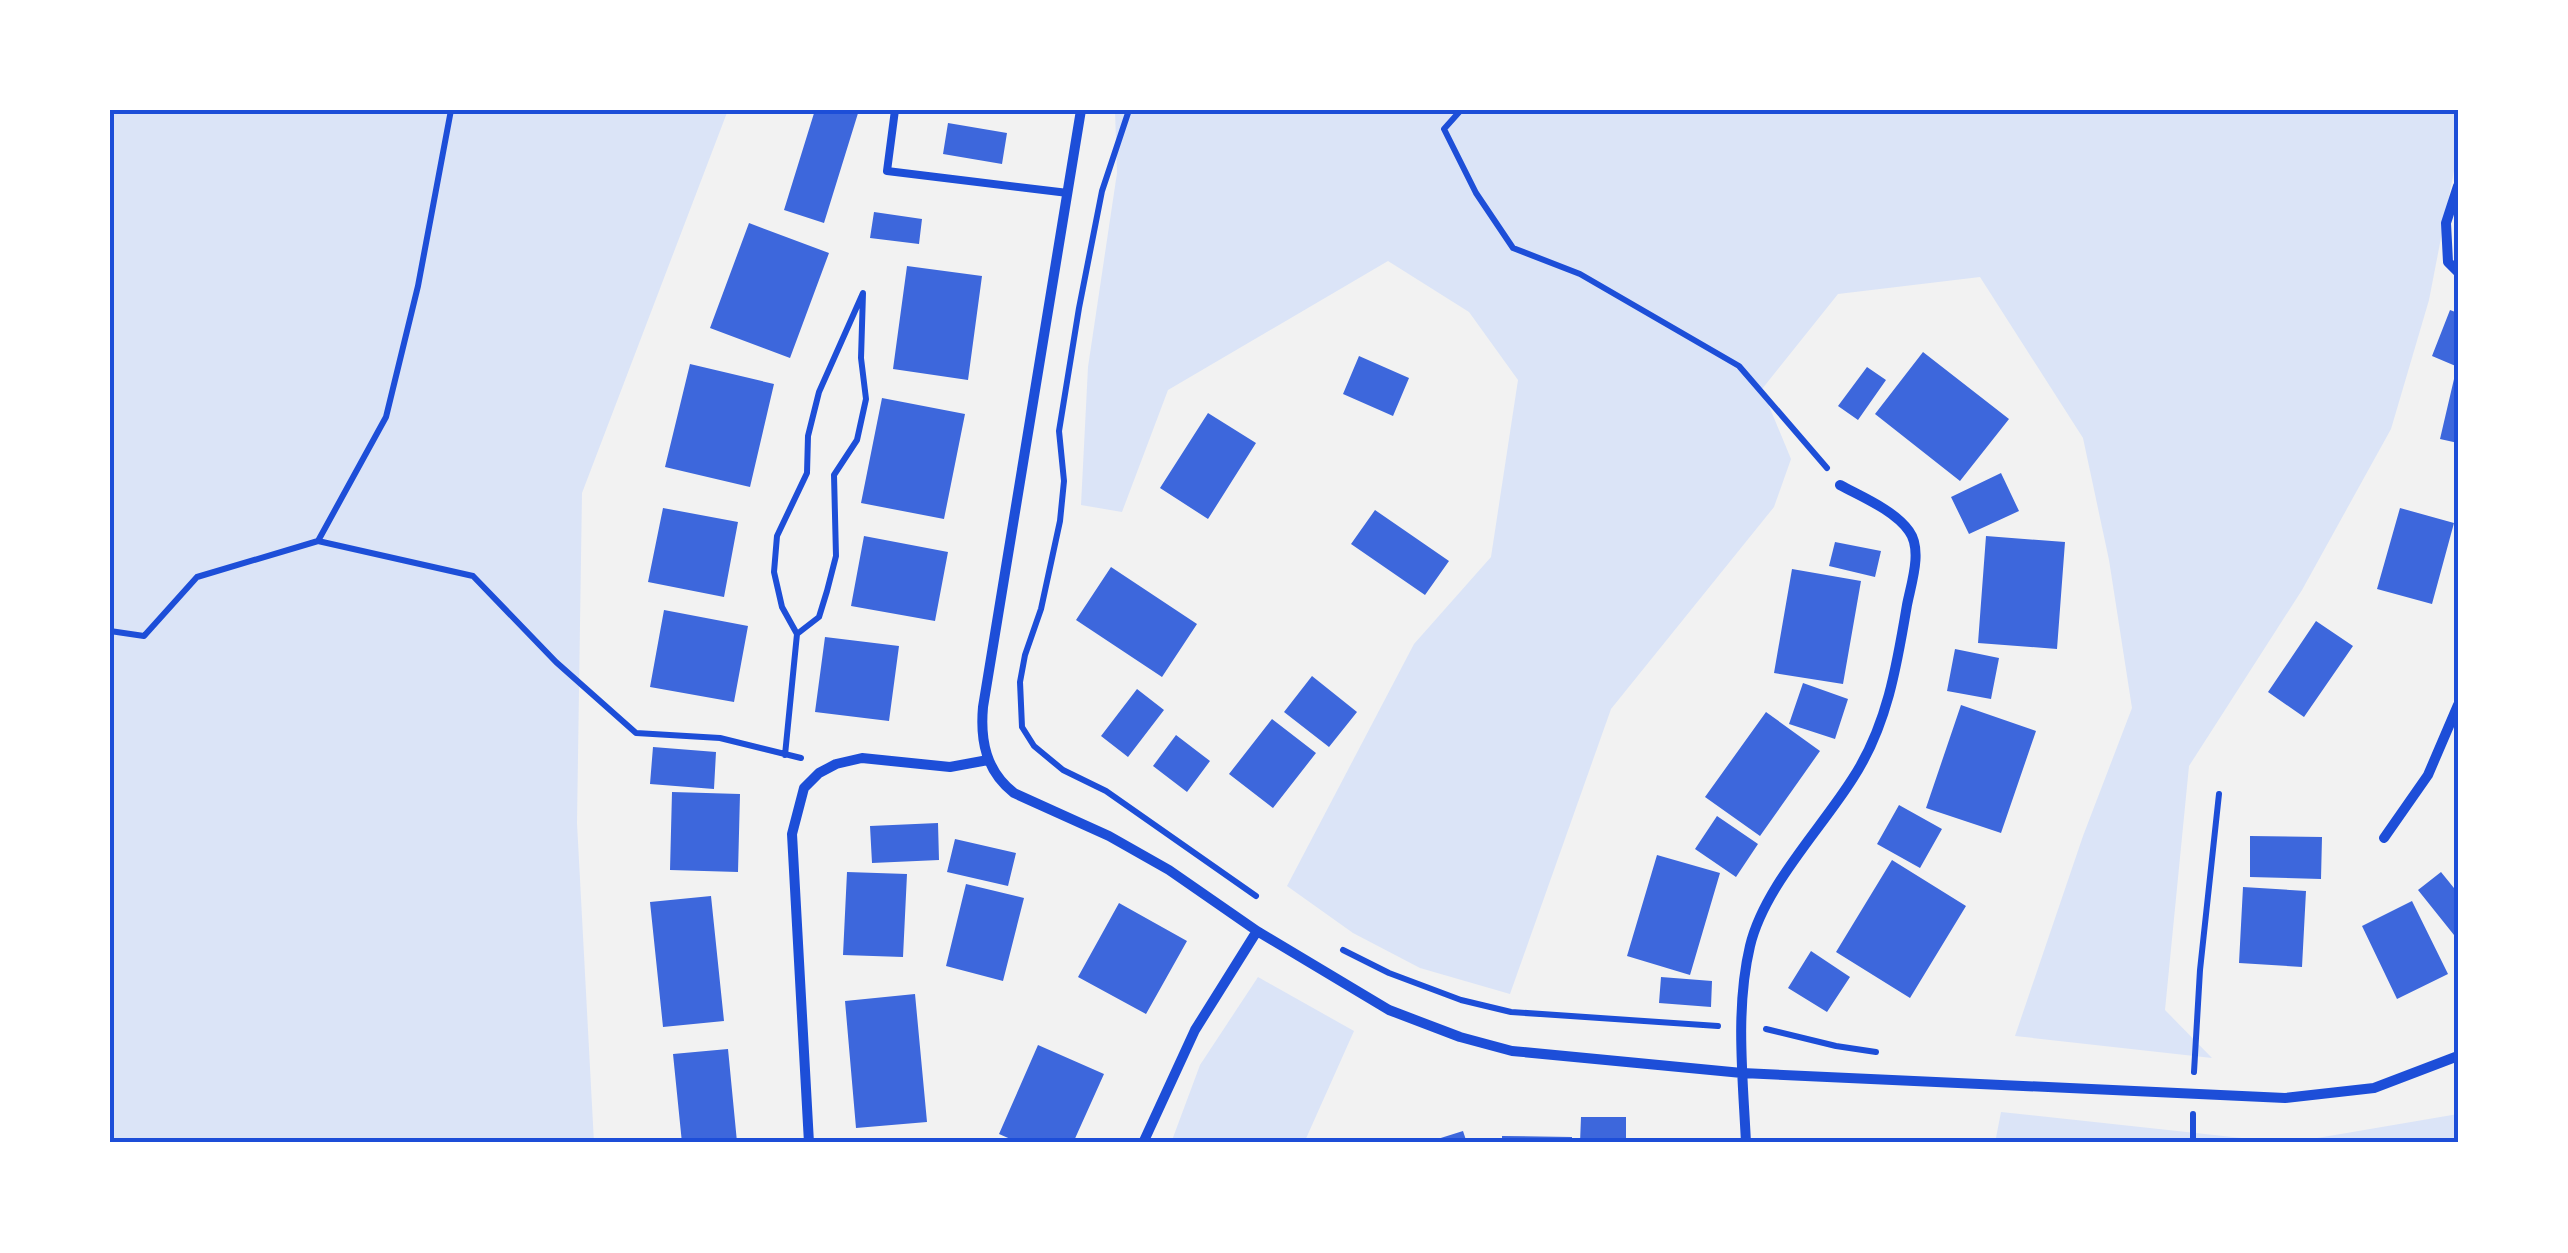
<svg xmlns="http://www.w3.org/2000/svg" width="2568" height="1253" viewBox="0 0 2568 1253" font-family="Quicksand,sans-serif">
<rect width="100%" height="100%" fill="#f2f2f2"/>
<path fill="#dbe4f7" d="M110,110h618l-146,383 -5,330 17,320h-484z
M1115,110h1343v40l-29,150 -38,129 -89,161 -113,176 -24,244 47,48 -197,-22 68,-200 49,-128 -23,-148 -26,-122 -103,-161 -142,17 -76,95 29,70 -17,48 -163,202 -101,285 -90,-26 -67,-35 -66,-47 127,-242 77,-87 27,-177 -49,-68 -81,-51 -220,129 -46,122 -41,-7 7,-138 29,-194z
M1258,977l96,54 -50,112h-133l29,-78z
M2001,1112l287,31 170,-29v29h-463z"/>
<path fill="#3d67dc" d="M815,110h44l-35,113 -40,-13z
M948,123l59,10 -5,31 -59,-10z
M874,212l48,7 -3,25 -49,-6z
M749,223l80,30 -39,105 -80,-30z
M907,266l75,10 -14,104 -75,-11z
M2450,310l8,3v54l-26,-11z
M1923,352l86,67 -49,62 -85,-67z
M1359,356l50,22 -16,38 -50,-22z
M690,364l84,20 -24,103 -85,-20z
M1867,367l19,13 -28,40 -20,-14z
M2454,379h4v64l-18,-4z
M882,398l83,16 -21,105 -83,-16z
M1208,413l48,30 -48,76 -48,-31z
M2001,473l18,38 -50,23 -18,-37z
M663,508l75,14 -14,75 -76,-15z
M2400,508l54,15 -22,81 -55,-15z
M1375,510l74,51 -24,34 -74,-51z
M864,536l84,16 -13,69 -84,-15z
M1986,536l79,6 -8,107 -79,-6z
M1835,542l46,9 -6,26 -46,-11z
M1111,567l86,57 -35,53 -86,-57z
M1792,569l69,12 -18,103 -69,-11z
M664,610l84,16 -14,76 -84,-15z
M2316,621l37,25 -49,71 -36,-25z
M825,637l74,9 -10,75 -74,-9z
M1955,649l44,9 -8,41 -44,-8z
M1312,676l45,36 -28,35 -45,-35z
M1803,683l45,16 -13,40 -46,-15z
M1137,689l27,21 -36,47 -27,-21z
M1961,705l75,26 -35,102 -75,-25z
M1766,712l54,39 -60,85 -55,-39z
M1272,719l44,34 -43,55 -44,-34z
M1176,735l34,26 -23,31 -34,-26z
M653,747l63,5 -2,37 -64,-5z
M672,792l68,2 -2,78 -68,-2z
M1899,805l43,24 -22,39 -43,-24z
M1717,816l41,28 -22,33 -41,-28z
M938,823l1,37 -67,3 -2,-37z
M2250,836l72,1 -1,42 -71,-2z
M955,839l61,14 -8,33 -61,-14z
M1657,855l63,18 -30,102 -63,-19z
M1892,860l74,46 -56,92 -74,-46z
M847,872l60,2 -4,83 -60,-2z
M2441,872l17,21v39l-4,3 -36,-45z
M966,884l58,14 -21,83 -57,-15z
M2243,887l63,4 -4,76 -63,-4z
M711,896l13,125 -61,6 -13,-125z
M2412,901l36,73 -51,25 -35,-73z
M1119,903l68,38 -41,73 -68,-37z
M1811,951l39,26 -23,35 -39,-24z
M1661,977l51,4 -1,26 -52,-4z
M915,994l12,128 -71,6 -11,-127z
M1038,1045l66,29 -31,69h-53l-21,-9z
M728,1049l9,93 -55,1 -9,-89z
M1581,1117h45v26h-46z
M1463,1131l4,12h-39v-1z
M1502,1136l70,1v6h-70z"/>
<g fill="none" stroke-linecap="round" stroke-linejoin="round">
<path stroke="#1d4ed8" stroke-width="6" d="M1129,110l-27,81 -23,117 -20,123 5,50 -4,40 -19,88 -16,46 -5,27 2,45 12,19 29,24 43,21 150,105
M1461,110l-17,19 32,64 37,55 67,26 159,92 88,102
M318,541l155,35 83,86 80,71 84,5 81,20
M110,631l34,5 53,-59 121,-36 68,-124 32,-131 33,-176
M785,755l12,-121 -15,-27 -8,-35 3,-36 30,-63 1,-37 11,-44 44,-99 -2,65 5,41 -9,41 -23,35 2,81 -9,35 -8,26 -22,17
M1343,950l46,23 72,27 50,12 207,14
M1766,1029l70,17 40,6
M2194,1072l6,-102 19,-176
M2193,1114v29"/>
<path stroke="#1d4ed8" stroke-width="8" d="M895,110l-8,61 181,22"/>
<path stroke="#1d4ed8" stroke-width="10" d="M1081,110l-98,597c-3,34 3,64 31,86l95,43 60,34 88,61 132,79 71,27 52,14 230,22 543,25 89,-10 84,-32
M2458,186l-12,37 2,39 10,10
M2384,838l44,-63 30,-70
M809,1143l-17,-309 12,-46 15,-15 17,-9 26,-6 88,9 38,-7
M1143,1143l52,-113 62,-99
M1746,1143c-3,-64 -11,-134 4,-197 14,-59 71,-117 103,-168 34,-52 44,-113 54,-173 4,-21 16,-55 2,-74 -15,-21 -47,-34 -69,-46"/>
</g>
<rect width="2568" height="1253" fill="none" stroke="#ffffff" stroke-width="225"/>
<rect x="112" y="112" width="2344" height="1028" fill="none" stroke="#1d4ed8" stroke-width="4"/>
</svg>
